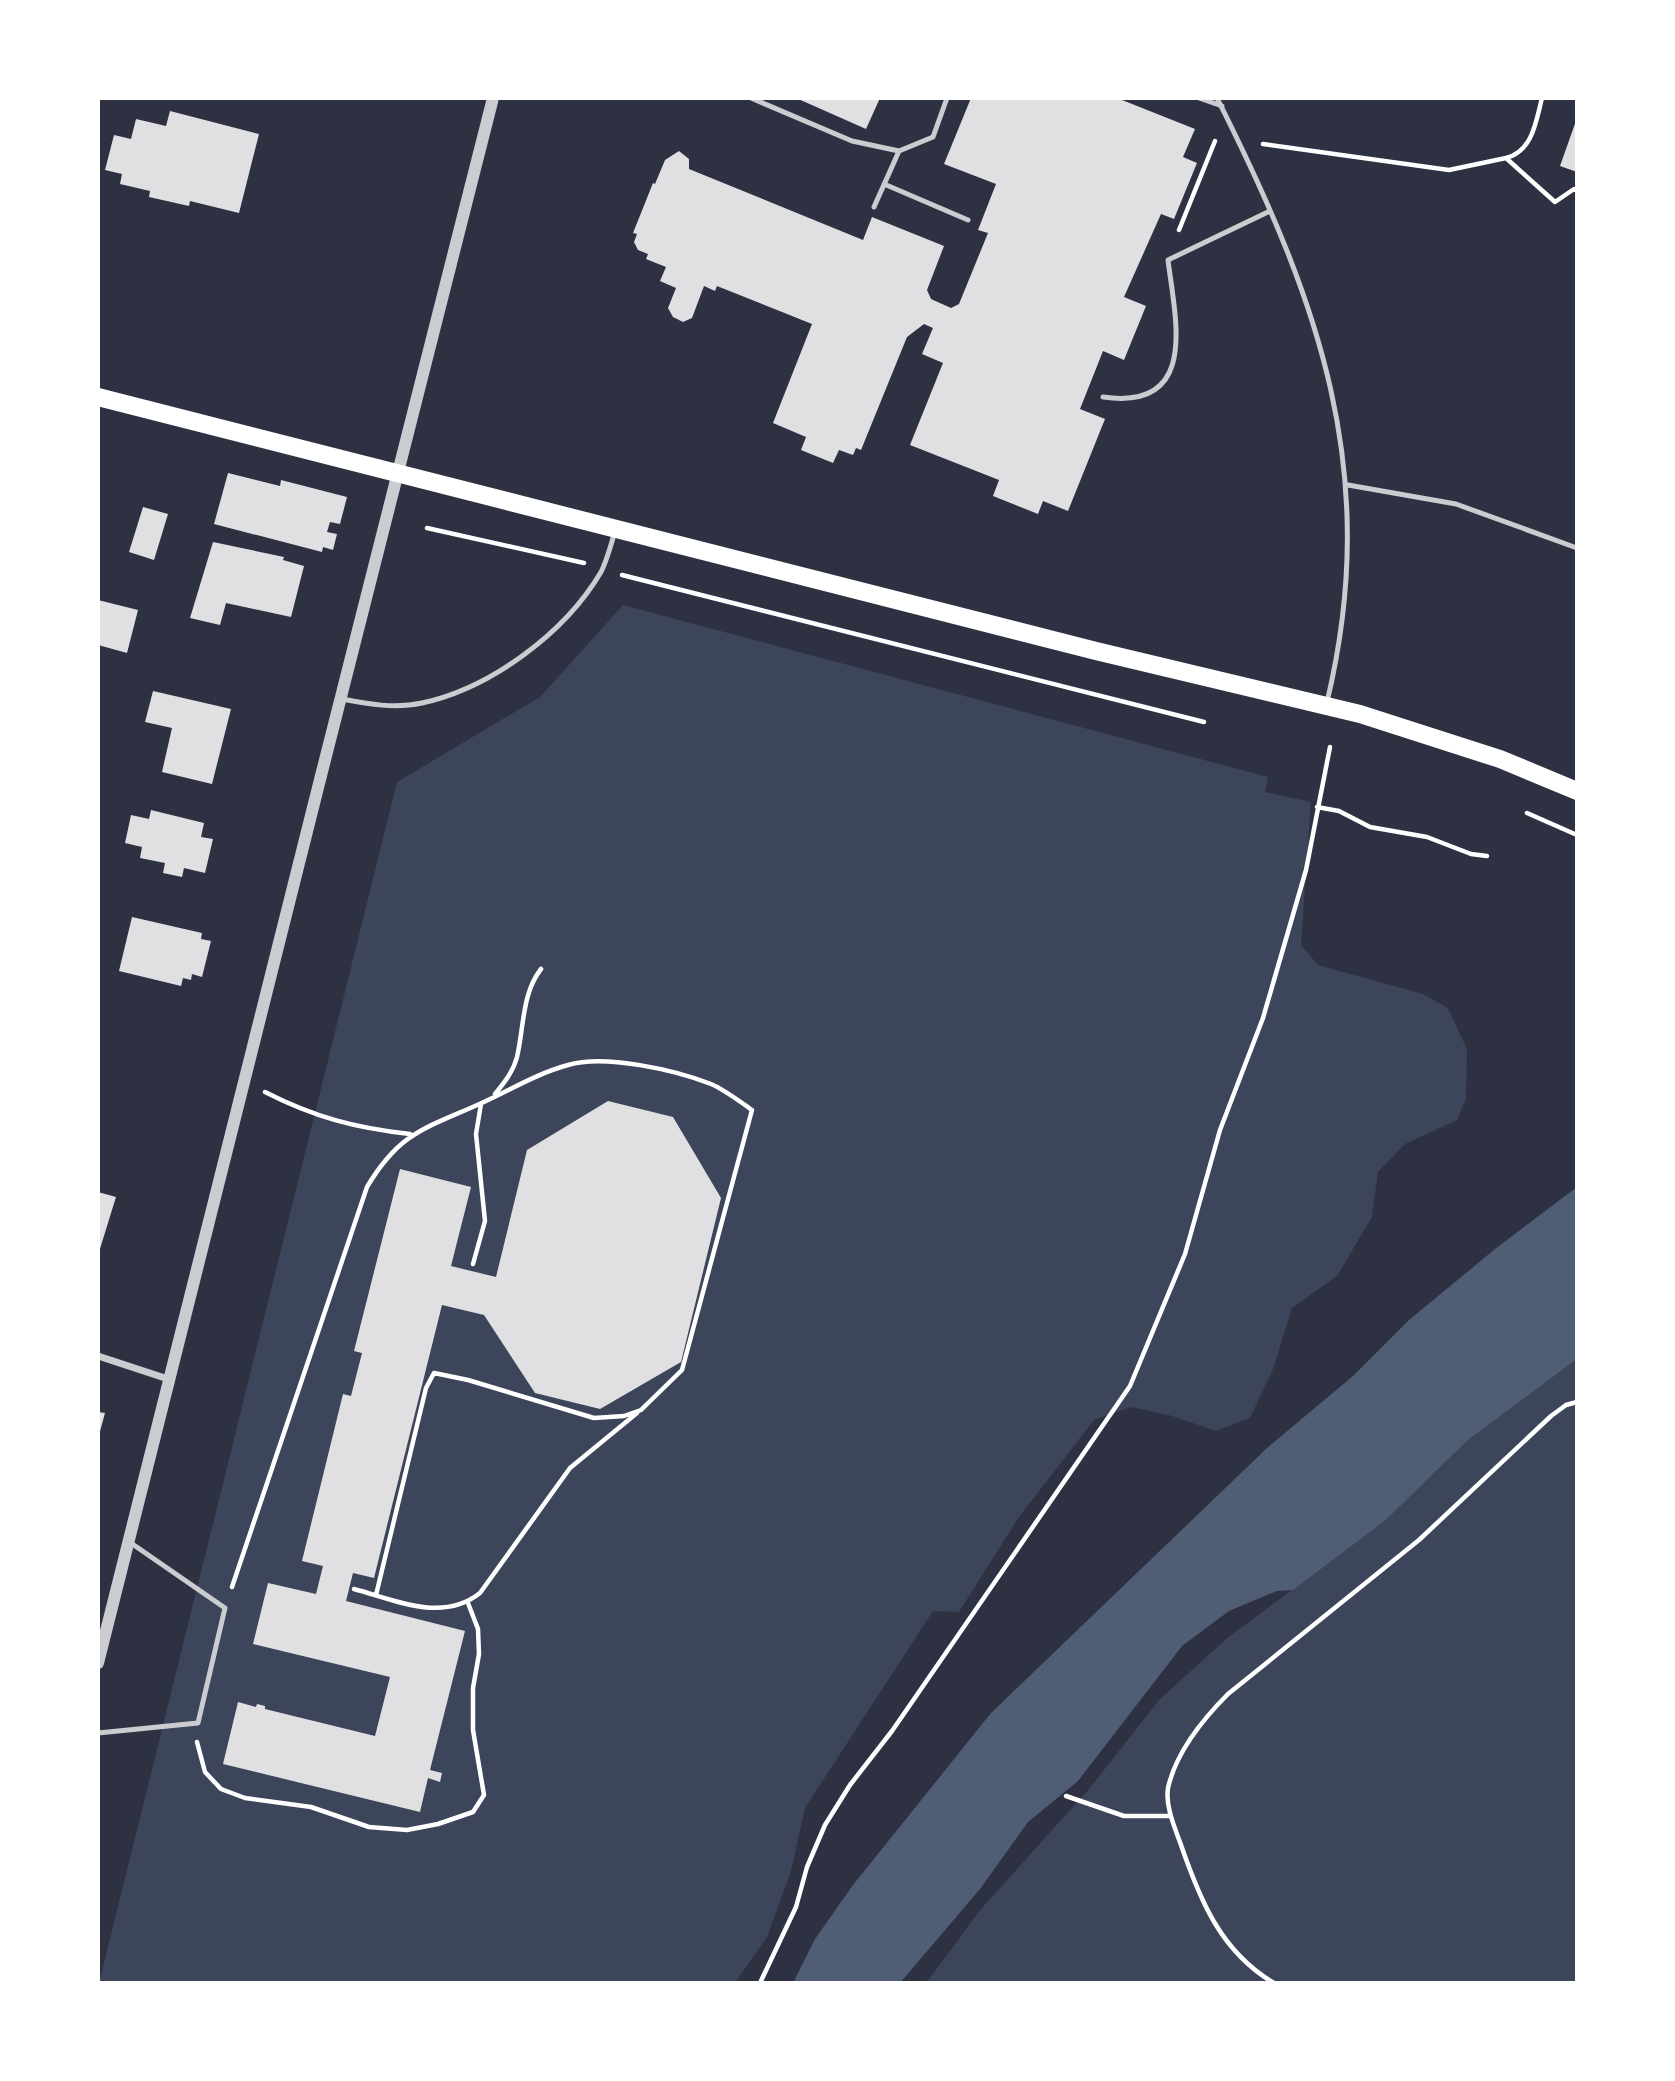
<svg xmlns="http://www.w3.org/2000/svg" width="1675" height="2081" viewBox="0 0 1675 2081" font-family="Merriweather,serif">
<rect width="100%" height="100%" fill="#2d3142"/>
<path fill="#3c4559" d="M623,605l645,172 -3,15 46,10 -10,143 17,20 105,29 25,14 19,41 -1,50 -9,21 -52,24 -27,28 -6,45 -35,59 -45,32 -19,61 -23,49 -34,13 -44,-15 -41,-9 -37,13 -75,97 -60,95 -26,-1 -128,197 -14,63 -24,66 -32,46h-636l298,-1201 143,-85z
M1577,1359v624h-651l55,-74 108,-120 70,-89 67,-61 160,-119 82,-80z"/>
<path fill="#4f5d75" d="M1577,1187v172l-109,81 -82,80 -93,70 -16,1 -48,20 -47,35 -104,135 -50,41 -48,67 -80,94h-107l22,-44 38,-54 138,-172 276,-265 86,-72 56,-56 86,-71z"/>
<path fill="#e0e0e3" d="M796,98h84l-14,31z
M971,98h146l78,31 -12,28 14,6 -23,56 -13,-5 -37,83 22,9 -22,54 -21,-9 -23,58 25,10 -37,92 -25,-10 -5,13 -45,-18 6,-16 -89,-35 33,-82 -21,-9 11,-26 -9,-4 -17,13 -46,113 -5,-2 -3,7 -14,-5 -6,13 -32,-13 5,-13 -33,-14 39,-99 -95,-38 -2,5 -11,-5 -12,32 -9,4 -10,-5 -5,-9 8,-20 -16,-7 6,-14 -20,-8 2,-5 -10,-4 -4,-8 3,-8 -4,-1 20,-50 2,1 10,-24 14,-9 10,8v10l174,71 9,-23 72,29 -17,44 4,9 20,9 8,-4 29,-71 -10,-3 18,-46 -52,-20z
M170,111l89,23 -20,79 -49,-12 -1,5 -40,-9 1,-6 -30,-7 2,-10 -17,-4 9,-35 17,4 5,-20 30,7z
M1577,118v54l-17,-6z
M228,473l52,13 1,-6 66,17 -7,27 -10,-2 -3,10 10,2 -4,16 -10,-3 -1,5 -108,-28z
M143,507l25,7 -14,46 -25,-8z
M213,542l71,15 -1,3 21,6 -13,51 -65,-14 -6,22 -30,-7z
M98,600l40,10 -11,43 -29,-8z
M153,691l78,18 -19,75 -50,-12 10,-44 -27,-6z
M151,810l53,13 -3,14 12,2 -8,34 -21,-5 -2,9 -19,-4 2,-10 -25,-5 2,-11 -17,-4 6,-28 18,4z
M132,917l70,16 -1,6 10,2 -9,36 -10,-3 -1,6 -8,-2 -2,8 -62,-15z
M608,1101l65,16 48,81 -40,164 -81,47 -65,-16 -51,-78 -42,-10 -68,273 -21,-5 -7,28 119,30 -35,139 12,3 -2,9 -12,-4 -8,34 -197,-48 15,-62 18,5 1,-3 8,2v3l110,27 15,-59 -137,-33 15,-61 48,11 7,-28 -21,-5 41,-167 8,2 11,-43 -8,-2 46,-182 71,18 -20,79 45,11 31,-127z
M98,1192l18,5 -17,55h-1z
M98,1412l7,1 -6,22h-1z"/>
<g fill="none" stroke-linecap="round" stroke-linejoin="round">
<path stroke="#fff" stroke-width="4.5" d="M1263,144l186,26 57,-12 49,44 19,-13 3,2
M1506,158c27,-7 30,-37 36,-60
M1179,230l36,-89
M427,528l157,35
M622,575l582,147
M1317,807l22,4 31,16 57,10 44,17 16,2
M1527,813l50,22
M265,1092c49,25 90,36 145,42
M495,1094c9,-11 18,-22 22,-37 7,-30 5,-64 24,-88
M473,1264l12,-43 -9,-87 5,-30
M232,1587l135,-400c31,-52 55,-58 108,-81 32,-14 60,-32 93,-41 37,-11 107,5 143,19 14,6 28,17 41,26l-70,260 -41,40 -17,6 -30,2 -126,-38 -34,-7 -8,15 -50,207
M354,1589c42,11 88,34 126,4l90,-125 67,-55
M197,1742l8,30 16,17 24,9 66,9 58,20 38,3 31,-6 35,-12 11,-17 -11,-65v-42l6,-34 -1,-25 -10,-26
M1066,1796l58,20h47
M760,1983l36,-76 11,-40 18,-42 25,-40 42,-54 238,-345 55,-132 35,-124 43,-112 43,-148 24,-123
M1274,1983c-53,-31 -74,-83 -93,-138 -6,-17 -16,-39 -13,-57 8,-36 35,-69 60,-94l191,-154 132,-124 15,-11 11,-3"/>
<path stroke="#caccd0" stroke-width="5" d="M751,98l101,43 47,10 34,-14 14,-39
M1199,98l23,8
M1217,98c102,203 165,375 110,604
M884,184l84,36
M874,207l25,-56
M1103,397c97,14 72,-79 65,-137l102,-49
M1348,485l108,19 121,44
M342,699c26,5 53,10 80,4 69,-15 143,-70 179,-131 6,-12 10,-27 14,-41
M98,1733l100,-10 27,-115 -97,-67"/>
<path stroke="#caccd0" stroke-width="7" d="M98,1356l70,23"/>
<path stroke="#caccd0" stroke-width="12" d="M98,1663c128,-523 264,-1043 395,-1565"/>
<path stroke="#fff" stroke-width="18" d="M98,397l998,254 264,63 140,45 77,32"/>
</g>
<rect width="1675" height="2081" fill="none" stroke="#ffffff" stroke-width="200"/>
</svg>
